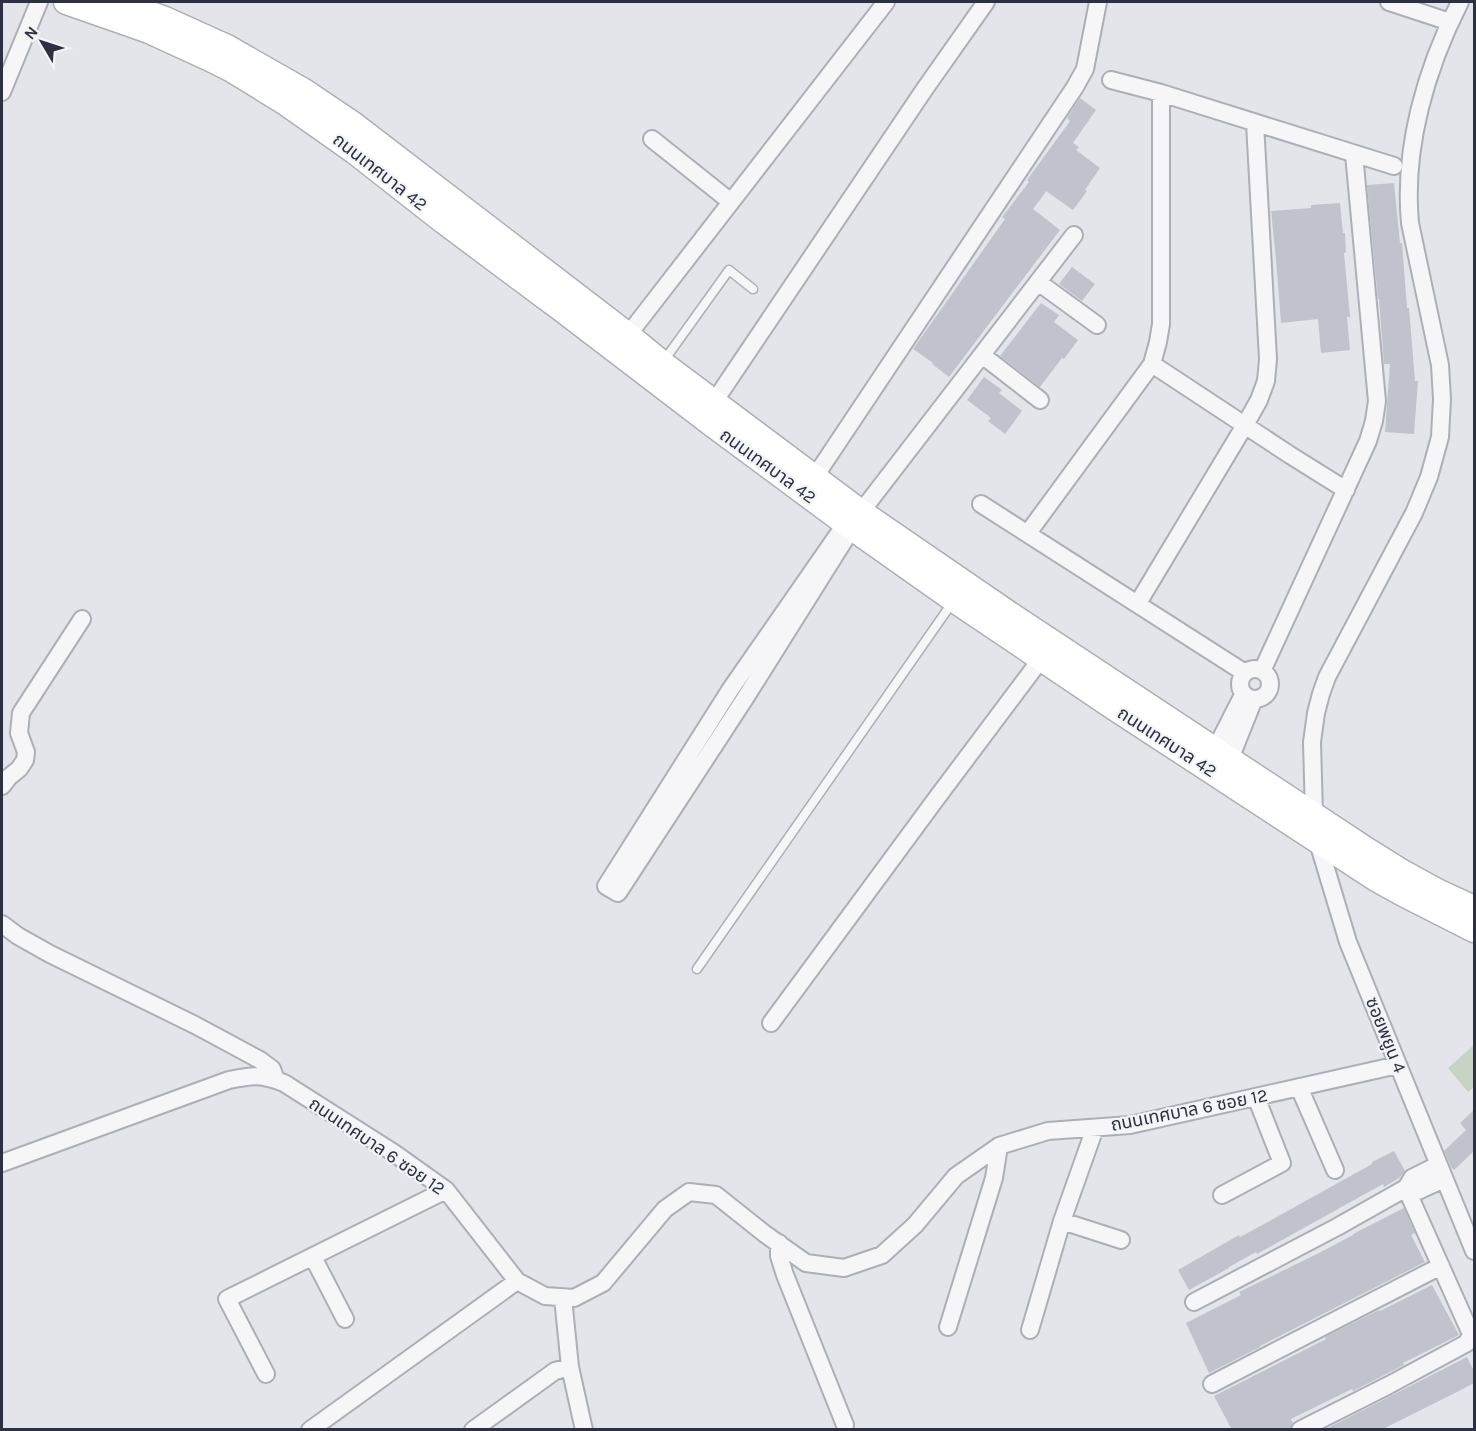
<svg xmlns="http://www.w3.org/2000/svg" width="1476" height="1431" viewBox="0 0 1476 1431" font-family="Karla,'Noto Sans Thai',sans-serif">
<rect width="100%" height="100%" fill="#e3e5ea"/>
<path fill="#c6d3c5" d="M1474,1045v42l-6,5 -20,-24z"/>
<path fill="#c1c3cc" d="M1080,98l16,12 -23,33 6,4 -3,3 24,18 -15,22 2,1 -14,19 -27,-19 -6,9 -7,9 27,21 -111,147 -17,-13 1,-1 -20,-14 92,-130 -3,-2 27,-35 -2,-2 43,-59 -3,-3z
M1394,183l6,60h2l5,65h2l6,73h3l-4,53 -29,-2 5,-68h-6l-5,-65h-1l-11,-114z
M1340,203l3,30h2l1,19 -2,1 6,64h-3l3,33 -29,3 -3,-34 -37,4 -5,-64 -5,-48 40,-3v-3z
M1072,267l23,17 -13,17 -23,-17z
M1041,303l18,12 -5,7 24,18 -14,19 -2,-1 -22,29 -40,-31z
M984,377l18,13 -3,3 23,18 -17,23 -17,-13 3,-3 -24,-18z
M1474,1110v41l-20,19 -3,-3 -7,-16 22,-21 -6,-7z
M1394,1151l11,20 -6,7 -15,9 -1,-3 -126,70 -1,-2 -27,15v1l-40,22 -11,-20 61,-35 1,2 26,-14 106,-59v-2z
M1404,1208l11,25 -4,2 14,27 -165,84v1l-51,26 -23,-50 55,-28 -2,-3 80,-39 34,-18v-1z
M1432,1285l27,50 -56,28 1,2 -51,26 -1,-2 -61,30 2,4 -3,7h-58l-18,-34 112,-57 -1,-2 54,-27 1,1z
M1467,1357l7,14v12l-17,9 -76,38h-57z"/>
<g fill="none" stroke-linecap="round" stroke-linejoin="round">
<g stroke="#acafb7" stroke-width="11">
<path id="lane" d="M663,362l66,-92 24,19
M697,969l255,-366"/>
</g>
<g stroke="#acafb7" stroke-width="20">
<path id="street" d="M1389,2l61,20
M1460,2c-34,67 -57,145 -50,221l30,142 2,34 -2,38 -11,40 -15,36 -87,164 -6,17 -5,19 -4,29 2,73 3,24 31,103 126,309
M1111,80l50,13 233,73
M2,92l37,-90
M652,139l79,63
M1038,282l59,43
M628,335l258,-333
M982,355l58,45
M1152,364l138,91 56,35
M714,402l210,-312 62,-88
M814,478l261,-391 10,-18 13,-67
M981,504l264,169
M861,512l213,-277
M846,523l-116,167 -124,196 12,7 126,-193 108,-172
M1028,533l124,-169 6,-22 3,-18v-231
M1138,603l107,-178 14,-25 7,-19 2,-22 -13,-236
M1240 684a15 15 0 1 1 30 0a15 15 0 1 1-30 0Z
M1262,671l106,-230 6,-20 3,-20 -23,-247
M1215,750l28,-55
M1230,759l24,-60
M2,786l7,-9 10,-8 6,-9 1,-8 -7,-19 2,-20 61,-94
M2,924l16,12 32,18 145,71 65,35 12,9 4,11
M771,1023l165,-224 105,-140
M1299,1087l36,83
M2,1163l227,-83c24,-5 32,-6 55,3l110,70 52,37 71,91 28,15 29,2 29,-15 62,-74 24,-17 27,3 49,39 41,29 38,5 38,-13 33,-30 41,-49 43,-30 49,-15 82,-6 268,-60
M1406,1188l12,3 26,-12
M1222,1195l60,-32 -26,-66
M1062,1221l59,19
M779,1243v13l6,19 60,150
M313,1257l32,62
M563,1298l7,69 14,63
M1194,1302l143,-75 69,-39 6,-10 26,-13
M948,1327l46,-149 5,-32
M1030,1330l32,-109 33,-93
M266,1374l-39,-75 219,-109
M1212,1384l229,-118
M310,1430l207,-149
M473,1430l82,-59 15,-4
M1300,1430l89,-45 78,-42 4,-9 -65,-146"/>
</g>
<g stroke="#acafb7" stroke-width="27">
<path id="secondary" d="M66,2l83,29 59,27 24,12 52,32 71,50 88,69 122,91 148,113 139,103 102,72 159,107 263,172 27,15 71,36
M118,2l47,17 62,28 77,44 49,33 275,211 34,28 199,149 156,107 350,231 32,20 40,22 35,16"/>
</g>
<use href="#lane" stroke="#f6f6f9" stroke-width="8"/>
<use href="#street" stroke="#f6f6f9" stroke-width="16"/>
<use href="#secondary" stroke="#fff" stroke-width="24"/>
</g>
<g text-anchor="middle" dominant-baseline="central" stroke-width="4.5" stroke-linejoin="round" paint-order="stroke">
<g font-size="18" fill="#2c3041" stroke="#f3f4f7">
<text transform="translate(380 172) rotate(38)">ถนนเทศบาล 42</text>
<text transform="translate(768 466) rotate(36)">ถนนเทศบาล 42</text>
<text transform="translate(1167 742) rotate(33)">ถนนเทศบาล 42</text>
<text transform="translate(1386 1035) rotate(68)">ซอยพยูน 4</text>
<text transform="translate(1189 1110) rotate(-11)">ถนนเทศบาล 6 ซอย 12</text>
<text transform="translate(377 1146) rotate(34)">ถนนเทศบาล 6 ซอย 12</text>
</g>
</g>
<rect width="1476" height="1431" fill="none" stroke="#2c3041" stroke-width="6"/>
<g transform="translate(42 42) rotate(309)" stroke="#f3f4f7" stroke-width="4.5" paint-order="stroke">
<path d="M0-4.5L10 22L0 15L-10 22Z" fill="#2c3041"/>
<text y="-9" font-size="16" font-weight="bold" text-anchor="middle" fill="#2c3041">N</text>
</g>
</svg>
